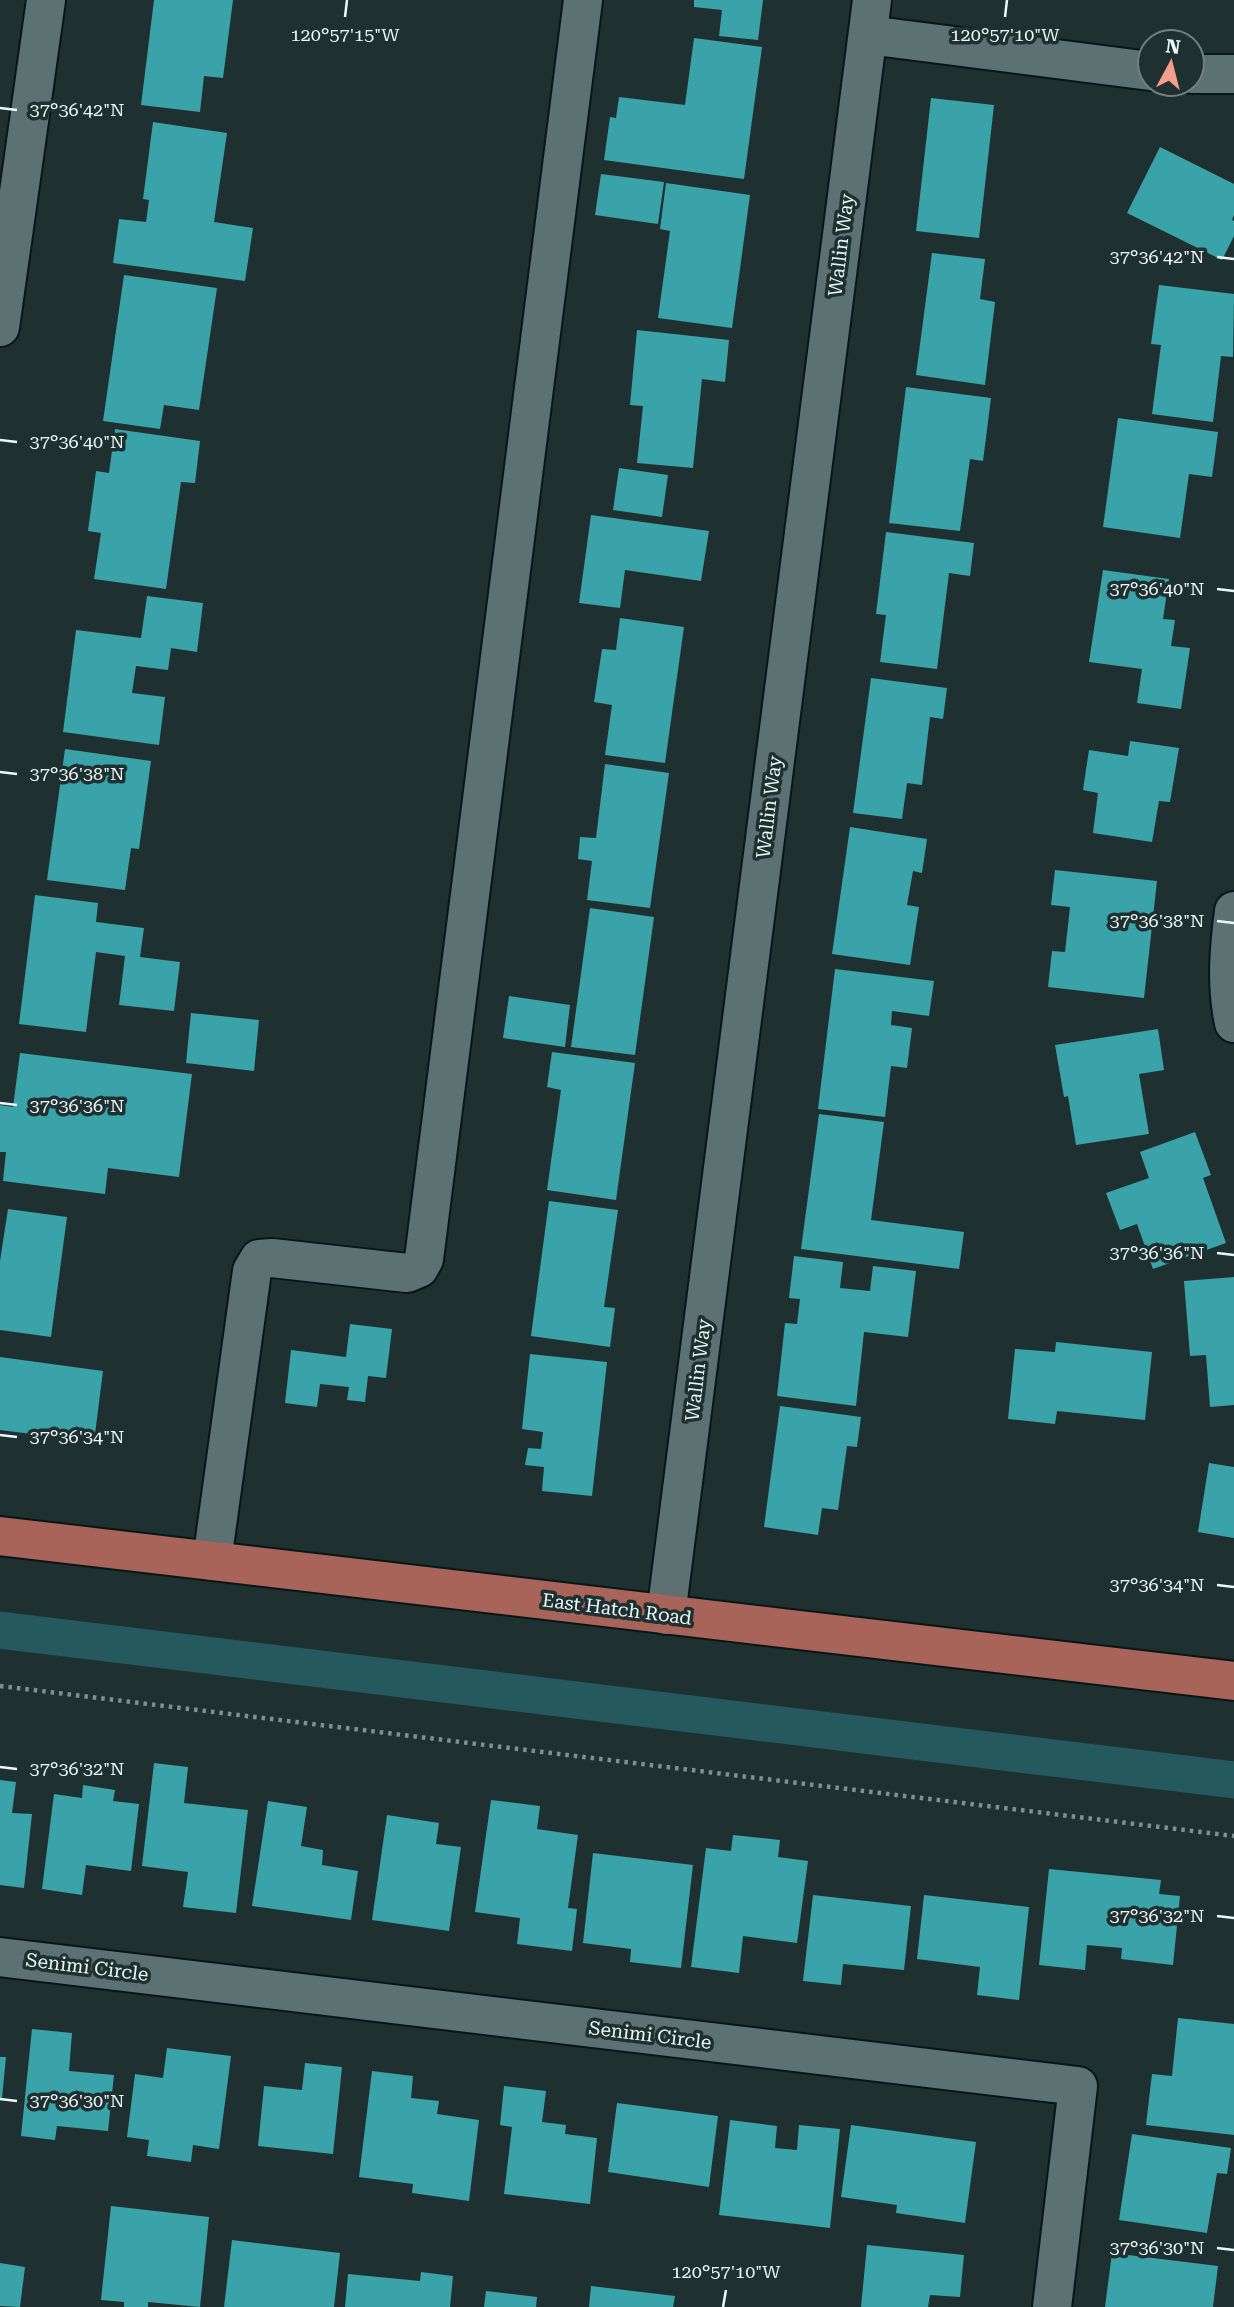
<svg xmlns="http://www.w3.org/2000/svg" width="1234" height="2307" viewBox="0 0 1234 2307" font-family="'Roboto Serif',serif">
<rect width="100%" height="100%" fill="#1f3031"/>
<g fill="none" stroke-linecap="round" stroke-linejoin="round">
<path stroke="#245a5d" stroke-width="37" d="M0,1630l1234,150"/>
</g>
<path fill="#3aa3aa" d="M154,0h79l-10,78 -19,-2 -4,36 -59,-7z
M694,0h69l-5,40 -39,-4 3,-26 -28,-3z
M694,38l68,9 -18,132 -140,-19 6,-43 6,1 3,-21 66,8z
M931,98l63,7 -15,133 -63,-7z
M153,122l74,11 -13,89 39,6 -8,53 -132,-18 6,-44 27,3 3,-22 -6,-1z
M1160,147l74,37v31l-2,5 2,1v15l-12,24 -95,-47z
M601,174l63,8 -6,42 -63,-9z
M666,183l84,12 -18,133 -74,-10 12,-87 -10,-2z
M932,253l53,6 -5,40 15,3 -10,83 -69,-10z
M124,275l93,13 -18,122 -35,-5 -4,24 -57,-8z
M1159,285l75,9 -1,63 -12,-1 -8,66 -61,-8 9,-69 -10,-1z
M637,330l92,10 -4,42 -23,-3 -9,89 -56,-5 6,-57 -13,-1z
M906,387l85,11 -8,63 -13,-2 -10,72 -71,-8z
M1118,418l100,14 -6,45 -23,-3 -9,64 -77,-11z
M115,429l85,12 -5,42 -14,-1 -15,107 -72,-10 7,-46 -13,-2 8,-60 13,2z
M619,468l49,7 -6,42 -49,-7z
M591,515l118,16 -8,50 -76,-11 -5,38 -41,-5z
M886,532l88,11 -4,33 -21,-3 -12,96 -57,-7 6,-47 -10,-1z
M1103,570l66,9 -6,40 12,1 -4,26 19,2 -9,61 -44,-6 5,-34 -53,-7z
M147,596l56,7 -6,49 -26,-4 -3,22 -32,-4 -4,27 33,4 -6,48 -96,-13 13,-102 65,8z
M620,618l64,9 -19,136 -60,-8 7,-50 -18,-3 8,-53 14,1z
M871,678l76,10 -4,31 -13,-2 -8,68 -15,-2 -5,36 -49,-6z
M1130,741l49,7 -9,54 -11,-1 -7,41 -59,-9 5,-40 -15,-3 6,-40 39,6z
M65,749l86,12 -12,88 -8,-1 -6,42 -78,-10z
M605,764l64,9 -19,135 -63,-8 5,-39 -14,-2 2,-22 16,1z
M850,827l77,12 -5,34 -9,-2 -6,34 12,2 -9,58 -78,-11z
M1055,870l102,11 -13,117 -96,-11 4,-36 13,1 5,-45 -19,-2z
M35,895l63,8 -2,19 48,6 -4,29 40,5 -6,49 -55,-6 6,-49 -29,-4 -10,80 -67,-8z
M590,908l64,9 -19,138 -64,-8z
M835,969l99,12 -5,35 -37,-5 -1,14 21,3 -5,40 -16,-2 -6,51 -67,-8z
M509,996l61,9 -5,42 -62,-9z
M191,1013l68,7 -5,51 -68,-8z
M1158,1029l6,41 -25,4 10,60 -73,11 -8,-49 -4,1 -9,-52z
M552,1052l83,11 -19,137 -69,-10 14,-100 -14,-3z
M20,1053l172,21 -13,103 -71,-9 -3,26 -102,-13 3,-29h-6v-47l13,2z
M819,1114l65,8 -13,98 93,12 -5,37 -158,-20z
M1195,1132l16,43 -8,3 23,65 -73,26 -16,-45 -17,6 -14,-37 43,-15 -9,-26z
M549,1201l69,9 -14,97 11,1 -5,39 -79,-11z
M8,1209l59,8 -16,120 -51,-7v-69z
M794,1256l49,6 -3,26 30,3 3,-25 43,5 -8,66 -44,-5 -8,74 -79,-10 8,-73 12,1 3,-25 -11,-1z
M1234,1277v128l-24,2 -4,-52 -16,1 -6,-75z
M350,1324l42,5 -6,49 -18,-2 -3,26 -18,-2 2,-13 -29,-3 -3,23 -32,-4 6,-53 55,7z
M1056,1342l96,10 -7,68 -88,-9 -2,13 -47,-5 7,-70 40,3z
M530,1354l77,8 -15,134 -50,-5 2,-24 -19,-2 3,-17 13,1 2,-17 -21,-3z
M0,1357l103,14 -9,71 -94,-12z
M780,1406l81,11 -4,30 -10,-1 -9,64 -16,-2 -4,27 -54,-8z
M1209,1463l25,4v71l-36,-6z
M154,1763l34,4 -4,36 64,7 -12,103 -53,-6 5,-35 -46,-6z
M0,1780l16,2 -4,31 20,1 -8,74 -24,-3z
M83,1785l32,5 -2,11 26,3 -8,67 -45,-6 -4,30 -40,-6 12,-95 28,4z
M491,1800l49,6 -3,23 41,6 -10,73 9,1 -5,42 -55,-7 3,-26 -45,-6z
M268,1801l39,6 -6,39 22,4 -1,15 36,6 -7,49 -99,-14z
M387,1815l52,8 -3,21 25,3 -12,84 -77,-11z
M733,1835l47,5 -2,17 30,4 -11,82 -54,-7 -4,37 -48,-6 15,-119 25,3z
M593,1853l100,12 -12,103 -51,-6 1,-13 -48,-6z
M1049,1869l112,11 -2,14 21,2 -7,69 -52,-6 1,-11 -35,-3 -2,25 -46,-5z
M813,1895l98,11 -7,64 -61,-6 -2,21 -38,-4z
M924,1895l105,12 -10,93 -42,-5 3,-28 -63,-8z
M1178,2018l56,6v111l-88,-10 6,-51 20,2z
M32,2029l40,4 -3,38 45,4 -6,56 -51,-5 -2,14 -34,-4z
M167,2048l64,8 -12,93 -26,-4 -2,17 -44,-6 2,-16 -22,-3 8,-63 28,4z
M0,2057h6l-4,41h-2z
M305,2063l37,4 -9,87 -75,-8 6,-60 38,4z
M372,2071l41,5 -2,22 28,3 -2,13 42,6 -10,81 -57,-8 1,-9 -54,-7z
M504,2086l42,5 -4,31 24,3 -1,9 32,4 -7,66 -86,-10 8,-67 -12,-2z
M617,2103l101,13 -9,71 -101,-15z
M730,2120l47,6 -2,22 22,2 2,-25 41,4 -10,99 -111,-13z
M851,2125l125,17 -11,81 -69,-10 1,-8 -56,-8z
M1132,2134l99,14 -4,26 -10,-1 -10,60 -88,-13z
M111,2206l98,11 -9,90 -52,-5v5h-24v-5l-23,-2z
M232,2240l108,13 -6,54h-110z
M867,2245l97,10 -4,42 -30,-2 -2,12h-67z
M1112,2253l106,13 -5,41h-108z
M0,2263l25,4 -5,40 -20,-1z
M421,2272l32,4 -3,31h-105l3,-33 72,7z
M591,2286l84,10 -2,11h-84z
M486,2291l51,6 -1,10h-52z"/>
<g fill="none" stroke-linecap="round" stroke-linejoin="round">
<g stroke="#071719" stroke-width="42">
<path id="minor" d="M868,35l282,36
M1192,74h42
M0,327l46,-327
M1234,911c-5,38 -8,74 0,112
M212,1561l40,-290 7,-12 13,-1 135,15 12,-5 5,-9 159,-1259
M666,1615l206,-1615
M0,1957l1078,129 -26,221"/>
</g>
<g stroke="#071719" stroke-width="42">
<path id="major" d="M0,1536l1234,145"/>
</g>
<path stroke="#818f90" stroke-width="4.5" stroke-dasharray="3.5 5" stroke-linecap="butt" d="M0,1686l1234,150"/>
<use href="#minor" stroke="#5e7172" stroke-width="38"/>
<use href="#major" stroke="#a86458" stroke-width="38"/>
</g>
<path fill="none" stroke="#ecf7f7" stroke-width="2.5" d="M345,17l2,-17M1005,17l2,-17M0,108l17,2M1217,257l17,2M0,440l17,2M1217,589l17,2M0,772l17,2M1217,921l17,2M0,1103l17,2M1217,1253l17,2M0,1435l17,2M1217,1585l17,2M0,1767l17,2M1217,1916l17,2M0,2099l17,2M1217,2248l17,2M723,2307l3,-17"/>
<g text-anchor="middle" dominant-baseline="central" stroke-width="7" stroke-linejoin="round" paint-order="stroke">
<g font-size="19" fill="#ecf7f7" stroke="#1f3031">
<text transform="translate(841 245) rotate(-83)">Wallin Way</text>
<text transform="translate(769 807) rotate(-83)">Wallin Way</text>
<text transform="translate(698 1370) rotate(-83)">Wallin Way</text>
<text transform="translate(617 1609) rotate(7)">East Hatch Road</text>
<text transform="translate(87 1967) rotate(7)">Senimi Circle</text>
<text transform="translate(650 2035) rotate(7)">Senimi Circle</text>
</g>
</g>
<g font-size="18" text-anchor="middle" fill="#ecf7f7" stroke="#1f3031" stroke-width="7" stroke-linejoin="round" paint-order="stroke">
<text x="345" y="41">120°57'15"W</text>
<text x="1005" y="41">120°57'10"W</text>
<text x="77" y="116">37°36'42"N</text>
<text x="1157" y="263">37°36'42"N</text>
<text x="77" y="448">37°36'40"N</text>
<text x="1157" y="595">37°36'40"N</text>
<text x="77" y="780">37°36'38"N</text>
<text x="1157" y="927">37°36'38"N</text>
<text x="77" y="1112">37°36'36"N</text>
<text x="1157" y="1259">37°36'36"N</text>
<text x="77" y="1443">37°36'34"N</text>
<text x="1157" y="1591">37°36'34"N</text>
<text x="77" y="1775">37°36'32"N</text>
<text x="1157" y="1922">37°36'32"N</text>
<text x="77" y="2107">37°36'30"N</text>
<text x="1157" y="2254">37°36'30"N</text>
<text x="726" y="2278">120°57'10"W</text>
</g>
<g transform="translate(1171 63) rotate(7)"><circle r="33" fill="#1f3031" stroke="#718080" stroke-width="2"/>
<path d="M0-5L12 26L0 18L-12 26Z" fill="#f49d8d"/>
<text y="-10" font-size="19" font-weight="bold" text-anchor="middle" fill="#ecf7f7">N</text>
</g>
</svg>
